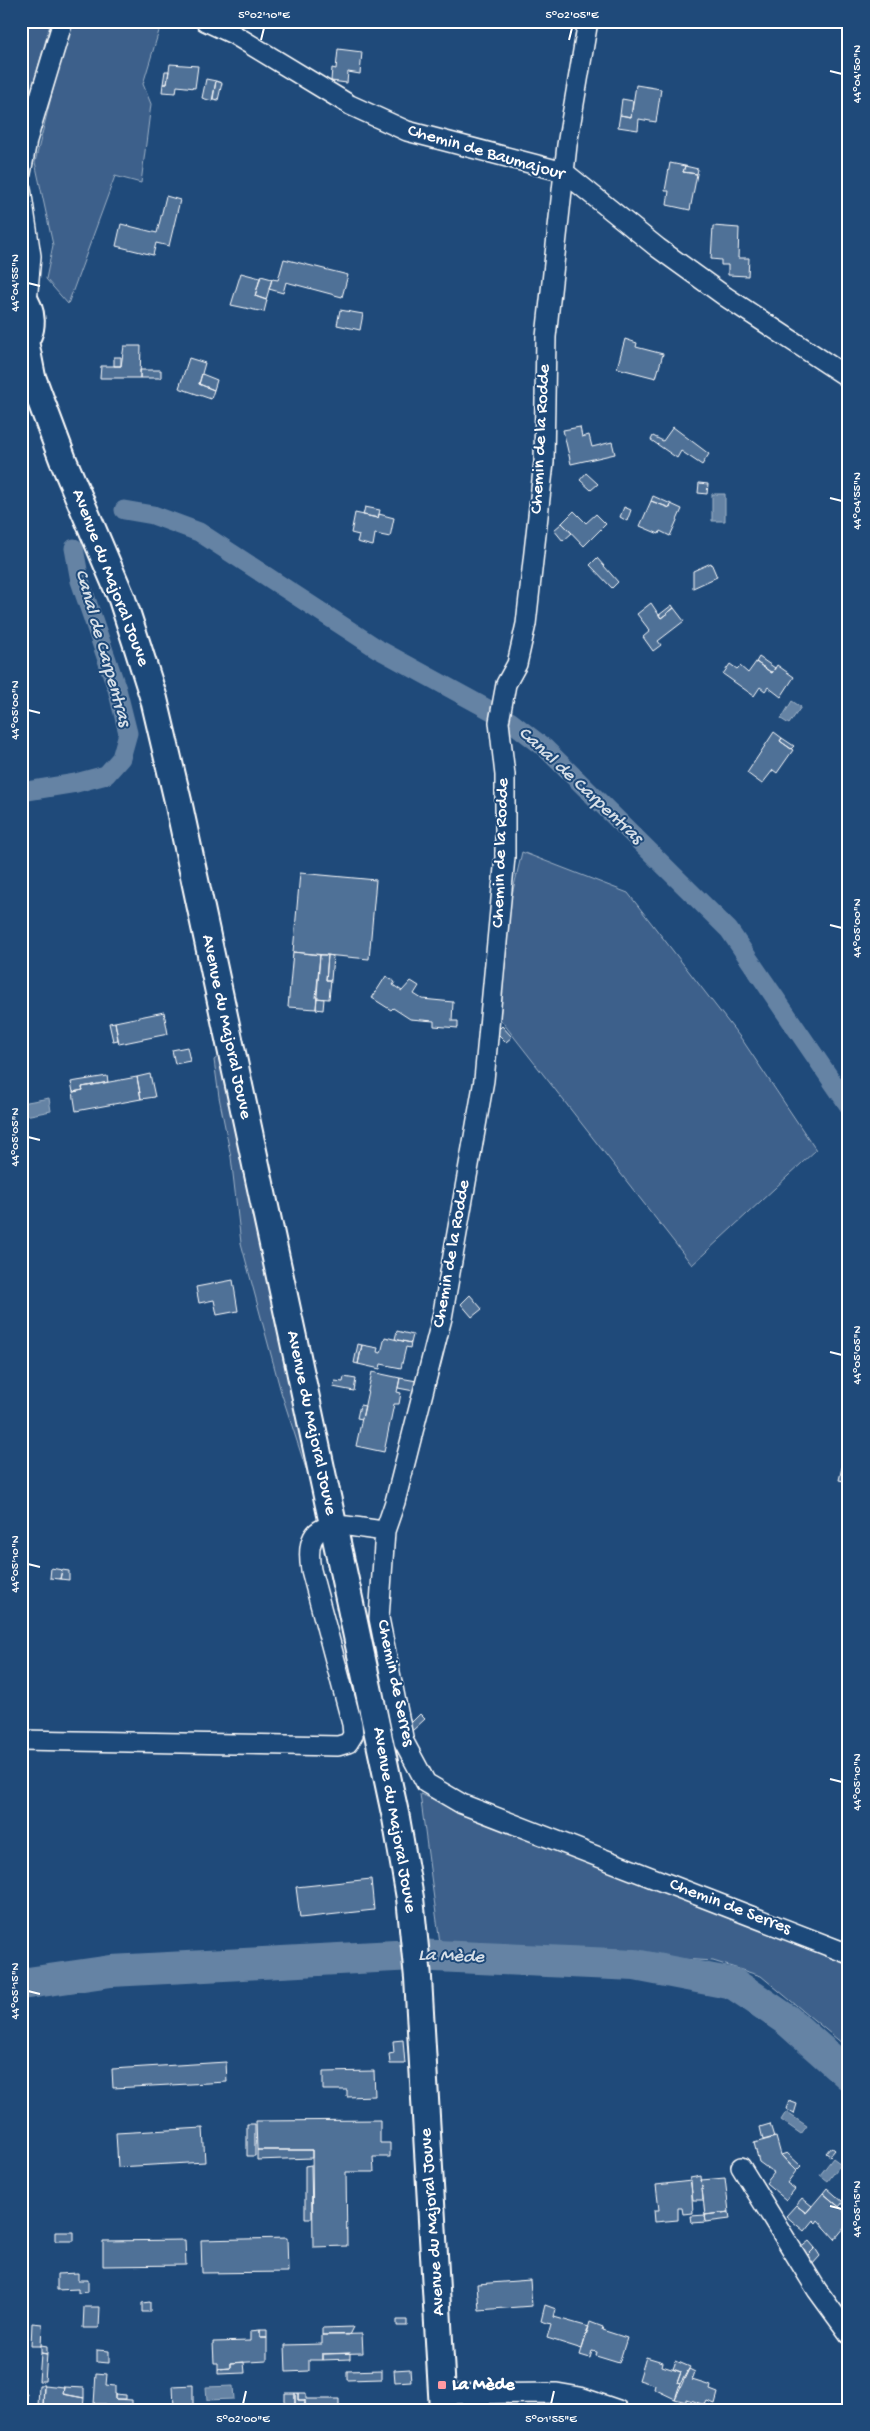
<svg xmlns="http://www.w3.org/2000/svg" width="870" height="2431" viewBox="0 0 870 2431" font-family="'Gochi Hand',sans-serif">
<rect width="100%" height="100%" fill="#1f4a7a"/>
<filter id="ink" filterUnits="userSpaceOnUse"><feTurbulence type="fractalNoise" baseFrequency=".02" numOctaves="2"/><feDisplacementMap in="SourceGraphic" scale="10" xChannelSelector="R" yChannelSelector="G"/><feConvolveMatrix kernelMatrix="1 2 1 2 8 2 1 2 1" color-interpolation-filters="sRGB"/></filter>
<g filter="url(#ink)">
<path fill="#3c618b" stroke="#9eb0c5" d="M21,21h30l-30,108z
M70,21h92l-19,63 8,20 -10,79 -26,-7 -47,128 -22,-25 7,-34 -18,-83z
M522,852l106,41 115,148 73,109 -124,115 -192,-246 11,-120z
M219,1056l89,411 -2,2 -25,-77 -40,-149 -10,-86 -12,-60 -5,-37z
M420,1794l429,168v87l-88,-73 -48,-15 -273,-17z"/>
<path fill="#6583a4" stroke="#a3b5c8" d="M712,494h13v27h-13z
M792,701l9,6 -12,17 -8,-5z
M49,1098l2,13 -26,5 -3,-13z
M786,2112l21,14 -6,8 -20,-14z
M833,2158l8,6 -13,17 -8,-6z
M233,2386l1,13 -27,1 -1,-13z"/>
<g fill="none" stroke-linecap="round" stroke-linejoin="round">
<path stroke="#6583a4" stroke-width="19" d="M124,510l29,5 46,17 179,117 132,72 35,27 184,182 120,176
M21,792l55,-9 30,-8 15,-17 7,-25 -11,-44 -37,-108 -6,-33"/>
<path stroke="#6583a4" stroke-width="32" d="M21,1984l90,-13 303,-16 221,10 99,19 53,36 62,55"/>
</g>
<path fill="#507197" stroke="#fff" d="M338,49l24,3 -2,22 -12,-2 -1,11 -16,-2 1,-13 4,1z
M170,64l28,2 -3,22 -18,-2 -1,7 -14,-1 1,-8h4z
M165,71h4l-2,13h-4z
M206,79l10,2 -4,20 -10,-3z
M216,81l6,2 -4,17 -5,-1z
M636,85l25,4 -5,33 -17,-3 -1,11 -20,-3 2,-12 11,2z
M622,99l11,2 -2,16 -11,-2z
M670,163l15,3 -2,6 14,2 -7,36 -23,-5 2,-14h-4z
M685,166l13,3 -1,5 -14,-2z
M166,196l14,4 -11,46 -13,-3 -3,12 -37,-9 5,-22 36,9z
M713,226l26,2 -1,30h11l-1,18 -20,-1v-10h-7v-5l-10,-1z
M284,259l64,16 -6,22 -56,-15 -3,11 -14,-4 3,-10 6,1z
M241,273l19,5 -5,18 12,4 -3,12 -33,-7z
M261,276l11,3 -6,21 -11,-4z
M340,310l23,4 -3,16 -23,-5z
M625,339l12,4 -1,4 27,7 -7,24 -39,-10z
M124,346h17l-1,32h-40l1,-12h20z
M114,357h7v9h-7z
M189,358l16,5 -6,21 15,6 -3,9 -32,-11z
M140,370h21v8h-21z
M202,374l15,6 -3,10 -15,-6z
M580,427l2,10 7,-2 3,12 20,-5 3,12 -44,10 -8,-34z
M673,427l36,27 -7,11 -21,-14 -4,7 -26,-18 2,-4 10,5z
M586,473l12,11 -7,6 -11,-10z
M699,483l9,1 -1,10 -9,-1z
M653,496l18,8 -1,4 -19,-7z
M651,501l19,7 1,-4 11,5 -12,27 -10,-5 -1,3 -19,-8z
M365,507l15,3 -2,8 -15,-3z
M624,507l7,3 -4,11 -7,-4z
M574,511l12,12 10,-9 10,10 -22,22 -22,-23z
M355,513l23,5 1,-4 15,4 -4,19 -15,-3 -2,12 -16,-4 2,-7 -8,-2z
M562,523l10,10 -9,8 -9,-11z
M597,558l21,24 -6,6 -22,-23z
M711,563l6,14 -24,11v-17z
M651,603l10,15 13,-10 10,13 -26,20 3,4 -8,6 -10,-14 7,-6 -13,-17z
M672,605l2,3 -13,10 -2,-3z
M759,657l16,11 -3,5 -16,-11z
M756,662l16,11 5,-8 17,12 -13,20 -13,-10 -3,4 -5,-4 -6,9 -31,-22 7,-10 7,5 3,-3 8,7z
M774,732l8,6 -2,3 13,9 -16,23 -4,-3 -11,14 -15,-11z
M782,738l12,8 -3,3 -11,-8z
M300,873l76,7 -7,79 -76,-7z
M293,952l27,3 -4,54 -28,-2z
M320,955h8l-2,25h5l-2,19 -13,-1z
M328,955l5,1 -2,24h-5z
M386,976l9,6 -2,3 9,6 9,-10 8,5 -5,8 8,5 31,3 -1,19h6v7l-24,-2v-5l-24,-2 -17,-11 -2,2 -19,-12z
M317,998l7,1 -1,11 -7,-1z
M164,1012l4,22 -49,10 -4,-22z
M115,1022l3,18 -5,1 -4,-18z
M502,1026l10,11 -6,5 -10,-10z
M187,1047l3,14 -15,3 -3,-14z
M150,1074l5,23 -14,2 -4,-22z
M107,1076l1,6 -26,5 1,3 -10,2 -2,-10z
M137,1077l4,22 -65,12 -3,-19 10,-2 -1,-3z
M233,1280l5,31 -21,4 -3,-15 -15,3 -3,-16z
M470,1295l12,14 -10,8 -11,-13z
M397,1331l16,4 -2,8 -16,-4z
M385,1337l26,6 -1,5 -4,-1 -5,21 -20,-4 -1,5 -22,-5 4,-19 16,3 -1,4 4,1z
M358,1344l4,1 -4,19 -4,-1z
M372,1372l28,6 -3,14 4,1 -2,11h-5l-10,48 -28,-6z
M344,1377l12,2 -2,12 -21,-4 2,-6 8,1z
M400,1378l17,3 -3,10 -16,-3z
M360,1405l5,1 -3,13 -5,-1z
M844,1459l5,1v22l-10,-2z
M51,1568l11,2 -2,9 -10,-1z
M62,1570l7,1v9l-9,-1z
M420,1714l5,5 -13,12 -3,-6z
M371,1879l3,31 -74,8 -4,-31z
M403,2040l2,24h-15l-1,-10 5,-1 -1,-12z
M226,2062l1,20 -114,6 -1,-19z
M374,2071l1,25 -28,1v-7h-24v-18z
M789,2101l8,3 -3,10 -8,-5z
M380,2120v23h10v14h-17l1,15h-28l1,74 -34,1 -1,-97h-55l-1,-29z
M247,2124h8v32h-8z
M770,2124l4,13 -11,3 -3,-13z
M203,2128l2,34 -87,5 -2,-34z
M776,2137l5,18 15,16 -9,12 8,6 -9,11 -20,-17 8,-10 -15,-11 -5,-19z
M831,2147l4,3 -5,6 -4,-3z
M257,2150h55v8l-55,2z
M787,2153l14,13 -5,5 -15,-16z
M311,2165l1,53h-7v-52z
M701,2176l2,24h-10l-3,-22z
M725,2178l4,34 -24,3 -4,-35z
M691,2181l2,32 -10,1 -1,-6h-4v12l-23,2 -1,-12h5l-3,-25z
M827,2188l16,14 -4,5 -16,-14z
M823,2193l26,22v7l-14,17 -17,-19 -2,3 -3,-3 -9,11 -18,-15 10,-11 10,8z
M802,2198l10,8 -6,7 -10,-8z
M729,2212l1,7 -24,3 -1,-7z
M705,2215l1,7 -14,1 -1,-7z
M55,2232h19v9h-19z
M287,2238l1,34 -86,1 -1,-33z
M185,2240l1,25 -83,1v-25z
M809,2241l6,7 -10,10 -6,-9z
M815,2248l5,8 -9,10 -6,-8z
M78,2273v7h10v12l-10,1v-4l-21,1v-16z
M530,2280l2,26 -53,4 -2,-26z
M150,2302v10h-8v-9z
M545,2305l11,4 -2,8 35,10 -7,22 -35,-11 4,-14 -10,-3z
M84,2307h16l-1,21h-16z
M397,2320h10v6h-10z
M590,2322l13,5 -1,3 25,8 -8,25 -23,-7 1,-4 -5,-1 -2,7 -10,-3z
M32,2323l10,1 -1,22h-10z
M353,2327l-4,8h-27v-7z
M260,2330h7v8h-7z
M260,2330v8h7v23l-36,2v5l-13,1v-6h-4l-1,-21 37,-1v-10z
M362,2334l1,19 -41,1v6h-13v11l-23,1 -1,-27 37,-1v-9z
M41,2345l6,1v8l-6,-1z
M97,2350l12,1v12l-12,-1z
M41,2353l6,1 -2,27h-6z
M350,2353v6l-28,1v-6z
M646,2357l17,5 -1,4 19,6 -4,11 3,1 -5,15 -21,-10 1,-4 -16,-5z
M676,2361l14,6 -10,17 -3,-1 4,-11 -8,-3z
M244,2362l1,11 -27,1v-5l13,-1v-5z
M410,2369l1,12 -16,1 -1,-12z
M689,2369l6,3 -3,8 19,6 -1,4 8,3 -3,11 -8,-3 -2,4 -19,-6v3l-11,-3z
M382,2370v9l-35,1v-9z
M96,2373l11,1 -1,11 9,1v13l17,1v10h-28l1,-6h-11z
M39,2385h5l-1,23 -5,-1z
M44,2385l20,2 -1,7 21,4 -1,12 -40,-2z
M193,2385v23h-19l-1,-22z
M64,2387l20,1v10l-21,-4z
M21,2393l6,1v9h-6z
M285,2393h10v17h-10z
M295,2393h3v7h7v8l-10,1z
M298,2393h8v6h33v11h-34v-10h-7z
M115,2394l11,1v4h-11z"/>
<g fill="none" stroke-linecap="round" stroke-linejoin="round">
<g stroke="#fff" stroke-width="22">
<path id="minor" d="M205,21l28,13 117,71 57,26 157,41 94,76 68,49 123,81
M588,21l-21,124 -21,192 -2,125 -18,162 -9,40 -11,20 -7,38 6,53v82l-21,223 -42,238 -47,184 -10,29 -6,87 25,124 22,41 36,21 387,150
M21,173l6,-33 36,-119
M21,189l10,67 -4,46
M21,1740l317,6 10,-3 5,-8 -1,-11 -41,-154c-10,-60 34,-43 74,-39
M741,2167l76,123 32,44
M443,2394l114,-1 23,4 38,13"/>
</g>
<g stroke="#fff" stroke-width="30">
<path id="secondary" d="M21,295c12,15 14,36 0,50
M25,341l7,36 31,83 59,139 15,46 17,54 24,102 218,1017 14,80 8,80 25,432"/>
</g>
<use href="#minor" stroke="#1f4a7a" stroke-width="19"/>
<use href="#secondary" stroke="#1f4a7a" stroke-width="26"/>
</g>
</g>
<path fill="none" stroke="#fff" stroke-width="2" d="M261,40l3,-12M569,40l3,-12M830,71l12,3M28,283l12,3M830,498l12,3M28,710l12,3M830,925l12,3M28,1137l12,3M830,1352l12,3M28,1564l12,3M830,1779l12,3M28,1991l12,3M830,2206l12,3M243,2404l3,-13M551,2404l3,-13"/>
<rect fill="#ff9aa2" stroke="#1f4a7a" stroke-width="2" x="437" y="2380" width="10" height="10" rx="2.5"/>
<g text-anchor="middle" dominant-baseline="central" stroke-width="4" stroke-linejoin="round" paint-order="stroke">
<g font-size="18" fill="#fff" stroke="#1f4a7a">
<text transform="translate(486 153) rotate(16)">Chemin de Baumajour</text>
<text transform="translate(541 439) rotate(-87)">Chemin de la Rodde</text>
<text transform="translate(110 578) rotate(69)">Avenue du Majoral Jouve</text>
<text transform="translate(501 853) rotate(-88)">Chemin de la Rodde</text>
<text transform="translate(226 1027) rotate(78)">Avenue du Majoral Jouve</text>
<text transform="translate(452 1254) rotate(-80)">Chemin de la Rodde</text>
<text transform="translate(311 1423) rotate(78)">Avenue du Majoral Jouve</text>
<text transform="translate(395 1683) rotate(78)">Chemin de Serres</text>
<text transform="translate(394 1820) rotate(80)">Avenue du Majoral Jouve</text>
<text transform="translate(730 1907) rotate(21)">Chemin de Serres</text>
<text transform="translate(433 2222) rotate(-94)">Avenue du Majoral Jouve</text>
</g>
<g font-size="18" font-weight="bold" fill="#fff" stroke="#1f4a7a" text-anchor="start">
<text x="452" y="2385">La Mède</text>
</g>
<g font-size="19" font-style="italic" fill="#d8e0e8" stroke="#1f4a7a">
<text transform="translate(102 648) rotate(74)">Canal de Carpentras</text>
<text transform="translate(580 786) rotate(43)">Canal de Carpentras</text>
<text transform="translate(451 1957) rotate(2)">La Mède</text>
</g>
</g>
<rect width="870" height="2431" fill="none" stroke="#1f4a7a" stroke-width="55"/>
<rect x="28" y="28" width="814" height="2376" fill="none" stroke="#fff" stroke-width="2"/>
<g font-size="12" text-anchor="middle" fill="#fff">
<text x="264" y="18">5°02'10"E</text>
<text x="572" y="18">5°02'05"E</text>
<text transform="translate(856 74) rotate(-90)" y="4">44°04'50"N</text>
<text transform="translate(14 283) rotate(-90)" y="4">44°04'55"N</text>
<text transform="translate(856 501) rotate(-90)" y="4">44°04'55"N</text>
<text transform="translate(14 710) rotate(-90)" y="4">44°05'00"N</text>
<text transform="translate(856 928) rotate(-90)" y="4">44°05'00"N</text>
<text transform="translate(14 1137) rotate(-90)" y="4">44°05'05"N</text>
<text transform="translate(856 1355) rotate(-90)" y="4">44°05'05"N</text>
<text transform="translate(14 1564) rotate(-90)" y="4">44°05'10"N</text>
<text transform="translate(856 1782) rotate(-90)" y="4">44°05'10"N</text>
<text transform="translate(14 1991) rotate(-90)" y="4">44°05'15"N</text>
<text transform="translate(856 2209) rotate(-90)" y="4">44°05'15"N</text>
<text x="243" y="2422">5°02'00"E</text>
<text x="551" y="2422">5°01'55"E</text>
</g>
</svg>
